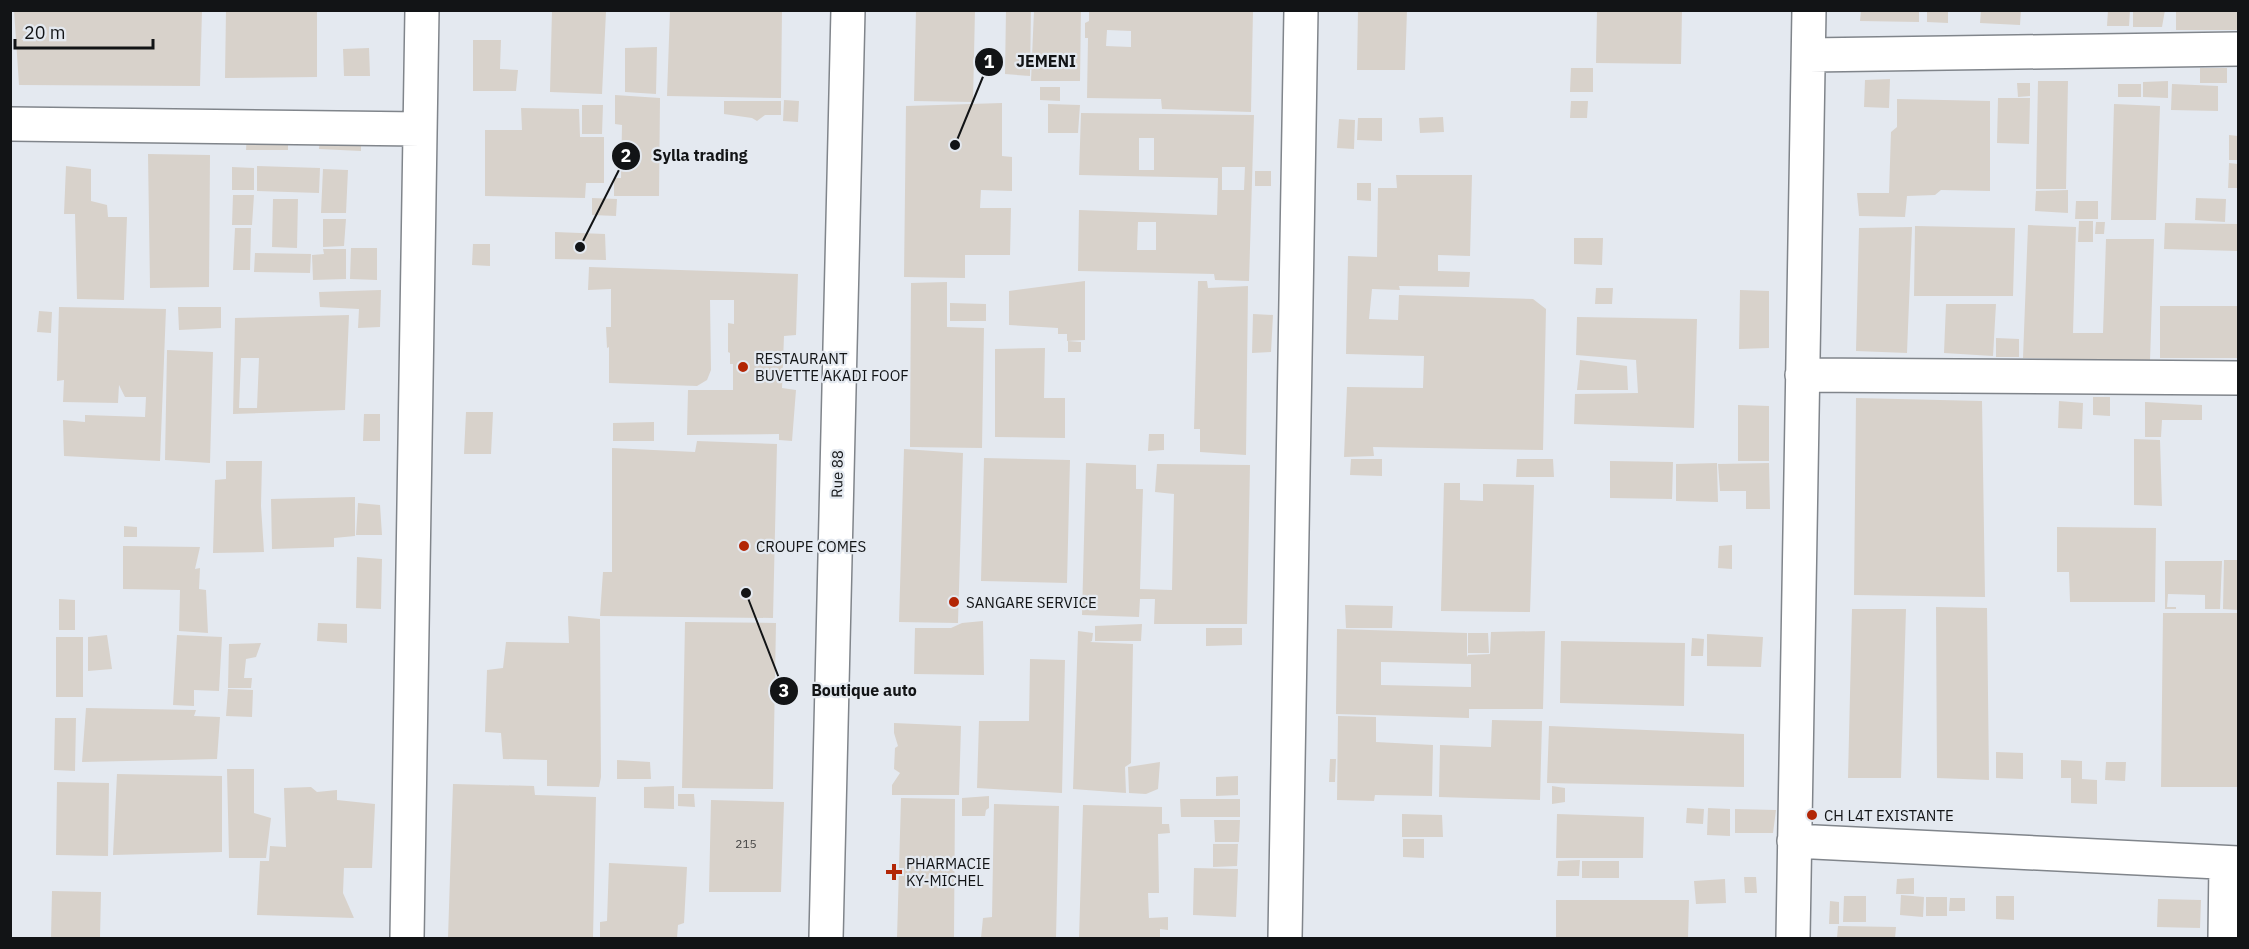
<svg xmlns="http://www.w3.org/2000/svg" width="2249" height="949" viewBox="0 0 2249 949" font-family="'IBM Plex Sans',sans-serif">
<rect width="100%" height="100%" fill="#e4e9f0"/>
<path fill="#d8d2cb" fill-rule="evenodd" d="M14,10h188l-2,76 -181,-1z
M226,10h91v67l-92,1z
M552,10l54,2 -4,82 -52,-2z
M670,10h112l-1,88 -114,-2z
M916,10h59l-2,92 -59,-1z
M1006,10h25l-1,66 -25,-2z
M1034,10h47l-1,71h-49z
M1089,10h164l-2,102 -89,-3 -1,-10 -74,-1 1,-60h-3v-15l4,-2zM1107,30l24,1v16l-25,-1z
M1358,10h49l-2,60h-48z
M1597,10h85l-1,54 -85,-1z
M1861,10h58v12l-59,-1z
M1927,10h21v13l-21,-1z
M1981,10h40l-1,15 -40,-2z
M2108,10h22l-1,16h-22z
M2133,10h32l-3,17h-29z
M2176,10h62v20h-62z
M473,40h28l-1,29 18,1 -2,21h-43z
M657,47l-1,47 -31,-2v-44z
M369,48l1,28h-26l-1,-27z
M1571,68h22v24h-23z
M2200,68h27v15h-27z
M1890,79l-1,29 -25,-1 1,-27z
M2038,81h30l-2,108h-30z
M2168,81v17l-25,-1v-15z
M2017,83h13v13l-12,1z
M2118,84h23v13h-23z
M2172,84l46,2v25l-47,-1z
M1040,87h20v14l-20,-1z
M615,95l45,3 -1,98h-45v-18h7l1,-53 -7,-1z
M1998,98h32l-1,46 -32,-1z
M1897,99l93,2v90l-49,-1 -6,5 -28,1 -2,21 -46,-1 -2,-23h32l2,-61 6,-5z
M784,100l15,1 -1,21 -15,-1z
M724,101h57v14h-16l-8,6 -5,-3 -28,-4z
M1571,101h17l-1,17h-17z
M1002,103v53l10,1v34l-31,-1 -1,18h31l-1,47h-45v23l-61,-1 2,-171z
M1048,104l32,1 -2,28h-30z
M2114,104l46,2 -4,114h-45z
M582,105h21l-1,29h-20z
M521,108l58,1 1,28h24v46h-18l-1,15 -100,-2v-66h37z
M1081,113l173,2 -5,166 -34,-1 -1,-6 -136,-3 1,-61 138,5 1,-37 -139,-3zM1139,138h15v32h-15zM1222,167h23l-1,23h-22zM1138,222h18v28h-19z
M1443,117l1,15 -24,1 -1,-15z
M1358,118h24v23l-25,-1z
M1339,119l16,1 -1,29 -17,-1z
M247,132l41,1v17h-42z
M2229,135l9,1v24h-9z
M320,138l41,2v11l-42,-2z
M148,154l62,1 -1,132 -59,1z
M2229,163l9,1v24h-10z
M66,166l25,3v32l16,4 1,12h19l-3,83 -47,-1 -2,-85h-11z
M257,166l63,2 -1,25 -62,-2z
M232,167l22,1v22h-22z
M323,169l25,1 -2,43h-25z
M1255,171h16v15h-16z
M1396,175h76l-2,81 -32,-1v16l32,1 -1,15 -70,-1 1,4 -28,-1 -3,30 29,1 1,-25 134,4 13,10 -3,141 -170,-3 1,9 -30,1 3,-70 76,1 1,-32 -78,-2 2,-98 29,1 1,-69h19z
M1357,183h14v18l-14,-1z
M2068,190v23l-33,-2 1,-20z
M233,195h21l-2,30h-20z
M592,198l25,1 -1,17 -24,-1z
M2196,198l30,1 -1,23 -30,-2z
M273,199h25l-1,49 -25,-1z
M2076,201h22v18h-23z
M323,219h23l-2,27 -21,1z
M2079,221h14v21h-15z
M2096,222h9l-1,12h-9z
M2165,223l73,1v27l-74,-2z
M2028,225l48,2 -3,106h30l3,-94h48l-4,122 -127,-3z
M1915,226l100,2 -2,68h-99z
M1912,227l-5,126 -51,-2 3,-123z
M235,228h16l-1,42h-17z
M555,232l50,2 1,26 -51,-1z
M1574,238h29l-1,27 -28,-1z
M473,244h17v22l-18,-1z
M351,248h26v32l-27,-1z
M323,249h23v30l-33,1 -1,-25 12,-1z
M255,253l56,1 -1,19 -56,-1z
M589,267l209,7 -2,61 -12,1 -2,52 14,2 -4,51 -13,-1v-6l-92,1 1,-45h45v-26h-3v-11l-2,-1v-29l6,1v-24h-24l1,70 -4,10 -10,6 -88,-3v-36l-2,1 -1,-21h5v-38l-23,1z
M1085,281v59l-18,1v-7h-9v-6l-49,-3v-34z
M1198,281h9l1,7 40,-2 -2,169 -46,-3v-23h-6z
M947,282v45l37,1 -2,120 -72,-1 1,-164z
M1596,288h17l-1,16h-17z
M381,290l-1,37 -22,1 1,-19 -39,-2 -1,-15z
M1740,290l29,1v57l-30,1z
M950,303l36,1v17h-36z
M1946,304h50l-3,52 -49,-3z
M2160,306h78v52h-78z
M59,307l107,2 -6,152 -96,-5 -1,-36 22,2v-7l60,2 1,-20h-21l-6,-12 -1,18 -55,-1 1,-22 -7,1z
M178,307h43v21l-42,2z
M39,311l13,1 -1,21 -14,-1z
M1253,314l20,1 -2,37 -19,1z
M349,315l-4,95 -112,4 2,-96zM241,358h18l-2,50h-18z
M1577,317l120,2 -3,109 -120,-4 1,-30 63,-1 -2,-33 -60,-5z
M1996,338l23,1v18h-23z
M1068,341l13,1v10h-13z
M1045,348l-1,50h21v40l-70,-1v-88z
M167,350l46,2 -3,111 -45,-3z
M1580,360l47,6 1,24h-51z
M2093,397h17v19l-17,-1z
M1856,398l126,3 3,196 -131,-2z
M2059,401l24,2 -1,26 -24,-1z
M2145,402l57,3v15h-40l-1,17h-16z
M1738,405l31,1v55h-31z
M466,412h27l-2,42h-27z
M364,414h16v27h-17z
M654,422v19h-41v-18z
M1149,434h15v16l-16,1z
M2134,439l26,1 2,66 -28,-1z
M697,441l80,3 -4,174 -173,-2 3,-44h9v-124l83,4z
M904,449l59,4 -5,170 -59,-1z
M984,458l86,2 -3,123 -86,-2z
M1351,459h31v17l-32,-1z
M1517,459h36l1,18h-38z
M226,461h36l-1,45 3,46 -51,1 2,-73 11,-1z
M1610,461l63,1 -1,37 -62,-1z
M1086,463l50,2v24h7l-3,100 32,1 2,-96 -19,-2 2,-28 93,1 -3,159h-93l1,-25h-15l-1,18 -57,-2z
M1717,463l1,39 -42,-1v-37z
M1769,463l1,46h-24v-18h-26l-2,-27z
M1444,483h16v17l23,1v-17l51,1 -4,127 -89,-1z
M355,497v39l-21,2v9l-62,2 -1,-50z
M358,503l22,2 2,30h-26z
M124,526l13,1v10h-13z
M2057,527l99,1 -1,74h-85l-1,-30h-12z
M1732,545v24l-14,-1 1,-22z
M123,546l77,1 -5,22 5,-1 -1,21 7,1 2,43 -29,-2 1,-41 -57,-1z
M357,557l25,2 -1,50 -25,-1z
M2224,560h14v50l-15,-1z
M2165,561h57l-2,48h-15v-14l-37,-1 -1,13h9v2h-11z
M59,599l16,1v30h-16z
M1345,605l48,1 -1,22h-46z
M1936,607l51,1 2,172 -52,-2z
M1852,609h54l-5,169h-53z
M2163,613h75v174h-77z
M568,616l32,3 1,158 -2,10 -52,-1v-26l-44,-1 -2,-26 -16,-1 2,-62 16,-2 3,-26 63,1z
M983,621l1,54 -70,-1 1,-46h36l11,-5z
M685,622l91,1 -3,166 -91,-1z
M318,623l29,1v19l-30,-2z
M1142,624l-1,17h-46v-15z
M1206,628h36v17l-36,1z
M1337,629l130,4v24l1,-2 22,-1 1,-22 54,-1 -2,78h-74v9l-133,-4zM1381,662l90,2v23l-90,-2z
M1078,631l15,2 -1,8 -2,1 43,2 -2,119 -6,4 1,26 -53,-4z
M1468,633h20l1,20h-21z
M1707,634l56,3 -2,30 -54,-1z
M107,635l5,34 -24,2v-34z
M177,635l45,2 -3,54 -25,-1v16l-21,-1z
M56,637h27v60h-27z
M1692,638l12,1 -1,17h-12z
M1561,641l124,2 -1,63 -124,-3z
M261,643l-5,14 -10,2 -2,19h8l-1,10h-23l1,-44z
M1030,659l35,1 -3,133 -85,-5 2,-67h50z
M228,689l25,1 -1,27 -26,-1z
M86,708l110,2 -2,6 26,1 -3,42 -135,3z
M1338,716l38,1v25l57,3 -1,51 -57,-1 -1,6 -37,-1z
M55,718h21l-1,53 -21,-1z
M1492,720l50,1 -2,79 -101,-3 1,-52 51,2z
M894,723l67,3 -2,69h-67v-10l8,-12 -6,-4 1,-21 3,-2 -4,-13z
M1549,726l195,8v53l-197,-4z
M1996,752l27,1v26l-27,-1z
M1330,759h6l-1,23h-6z
M617,760l33,2 1,17h-34z
M2061,760l21,1v18l15,1v24l-26,-1v-25h-10z
M1160,762l-2,27 -12,5 -17,-1 -1,-26z
M2106,762h20l-1,19 -20,-1z
M227,769h27v44l17,5 -5,40h-37z
M117,774l105,2v76l-109,3z
M1238,776v19l-22,1v-19z
M57,782l52,1 -1,73 -52,-1z
M453,784l81,2 1,9 61,2 -3,141h-145z
M674,786v23l-30,-1v-21z
M1552,786l13,2v14l-13,2z
M311,787l6,5 20,-2v10l38,4 -3,64h-28l-1,25 11,25 -97,-3 3,-54h9l1,-15 16,1 -2,-59z
M678,794h16l1,13 -17,-1z
M989,796v12l-3,2 -1,6h-23v-18z
M901,798l54,1 -1,139h-57z
M1180,799h60v18h-59z
M711,800l73,2 -3,90h-72z
M994,804l65,2 -3,132 -40,-1 -3,1h-32l2,-20 9,-1z
M1083,805l79,2v17h7l1,9 -12,1 1,59h-11l1,25 19,-1v13l-8,-1v9h-81z
M1687,808l17,1 -1,15 -17,-1z
M1708,808l22,1v27l-23,-1z
M1735,809l41,1 -3,23h-38z
M1402,814l40,1 1,22h-41z
M1557,814l87,3 -1,41h-87z
M1214,820h26l-1,22h-24z
M1403,839h21v19l-21,-1z
M1213,844h25l-1,22 -24,1z
M1580,860l-1,16h-22l1,-15z
M1582,861h37v17h-37z
M609,863l78,4 -3,56 -6,2 -1,13h-77v-16l7,-1z
M1194,868l44,1 -2,48 -43,-2z
M1744,877h12l1,16h-12z
M1914,878v16h-18l1,-15z
M1725,879l1,24 -30,1 -2,-23z
M52,891l49,1 -1,46h-49z
M1901,895l23,2 -1,20 -23,-2z
M1844,896h22v26h-23z
M1996,896h18v24l-18,-1z
M1926,897h21v19h-21z
M1950,898h15v13h-16z
M2158,899l43,1 -1,28 -43,-1z
M1556,900h133l-1,38h-132z
M1830,901l9,1v22h-10z
M1838,926l58,1 -1,11h-58z"/>
<g fill="none" stroke-linecap="round" stroke-linejoin="round">
<g stroke="#80858b" stroke-width="36">
<path id="minor" d="M1809,55l429,-6
M10,124l410,5
M1802,375l436,3
M1794,841l444,22
M407,938l15,-928
M1285,938l16,-928
M1793,938l16,-928
M2225,938l1,-75"/>
</g>
<g stroke="#80858b" stroke-width="36">
<path id="major" d="M826,938l22,-928"/>
</g>
<use href="#minor" stroke="#fff" stroke-width="33"/>
<use href="#major" stroke="#fff" stroke-width="33"/>
</g>
<g fill="#b22606" stroke="#e4e9f0" stroke-width="2">
<circle cx="743" cy="367" r="6"/>
<circle cx="744" cy="546" r="6"/>
<circle cx="954" cy="602" r="6"/>
<circle cx="1812" cy="815" r="6"/>
<path d="M891 863h6v6h6v6h-6v6h-6v-6h-6v-6h6z"/>
</g>
<g text-anchor="middle" dominant-baseline="central" stroke-width="4.5" stroke-linejoin="round" paint-order="stroke">
<g font-size="12" fill="#444443">
<text x="746" y="843">215</text>
</g>
<g font-size="15" fill="#121416" stroke="#e4e9f0" text-anchor="start">
<text x="755" y="358">RESTAURANT<tspan x="755" dy="17">BUVETTE AKADI FOOF</tspan></text>
<text x="756" y="546">CROUPE COMES</text>
<text x="966" y="602">SANGARE SERVICE</text>
<text x="1824" y="815">CH L4T EXISTANTE</text>
<text x="906" y="863">PHARMACIE<tspan x="906" dy="17">KY-MICHEL</tspan></text>
</g>
<g font-size="15" fill="#121416" stroke="#e4e9f0">
<text transform="translate(837 474) rotate(-89)">Rue 88</text>
</g>
</g>
<path fill="none" stroke="#121416" stroke-width="2" d="M955 145L989 62M580 247L626 156M746 593L784 691"/>
<g fill="#121416" stroke="#e4e9f0" stroke-width="2">
<circle cx="955" cy="145" r="6"/>
<circle cx="580" cy="247" r="6"/>
<circle cx="746" cy="593" r="6"/>
<circle cx="989" cy="62" r="15"/>
<circle cx="626" cy="156" r="15"/>
<circle cx="784" cy="691" r="15"/>
</g>
<g font-size="18" text-anchor="middle" font-weight="bold" fill="#fff">
<text x="989" y="68">1</text>
<text x="626" y="162">2</text>
<text x="784" y="697">3</text>
</g>
<g font-size="16" text-anchor="middle" font-weight="bold" fill="#121416" stroke="#e4e9f0" stroke-width="4.5" stroke-linejoin="round" paint-order="stroke">
<text x="1046" y="67">JEMENI</text>
<text x="700" y="161">Sylla trading</text>
<text x="864" y="696">Boutique auto</text>
</g>
<rect width="2249" height="949" fill="none" stroke="#121416" stroke-width="24"/>
<path d="M15 39v9h138v-9" fill="none" stroke="#121416" stroke-width="3"/>
<text x="24" y="39" font-size="18" fill="#121416" stroke="#e4e9f0" stroke-width="4.5" paint-order="stroke">20 m</text>
</svg>
